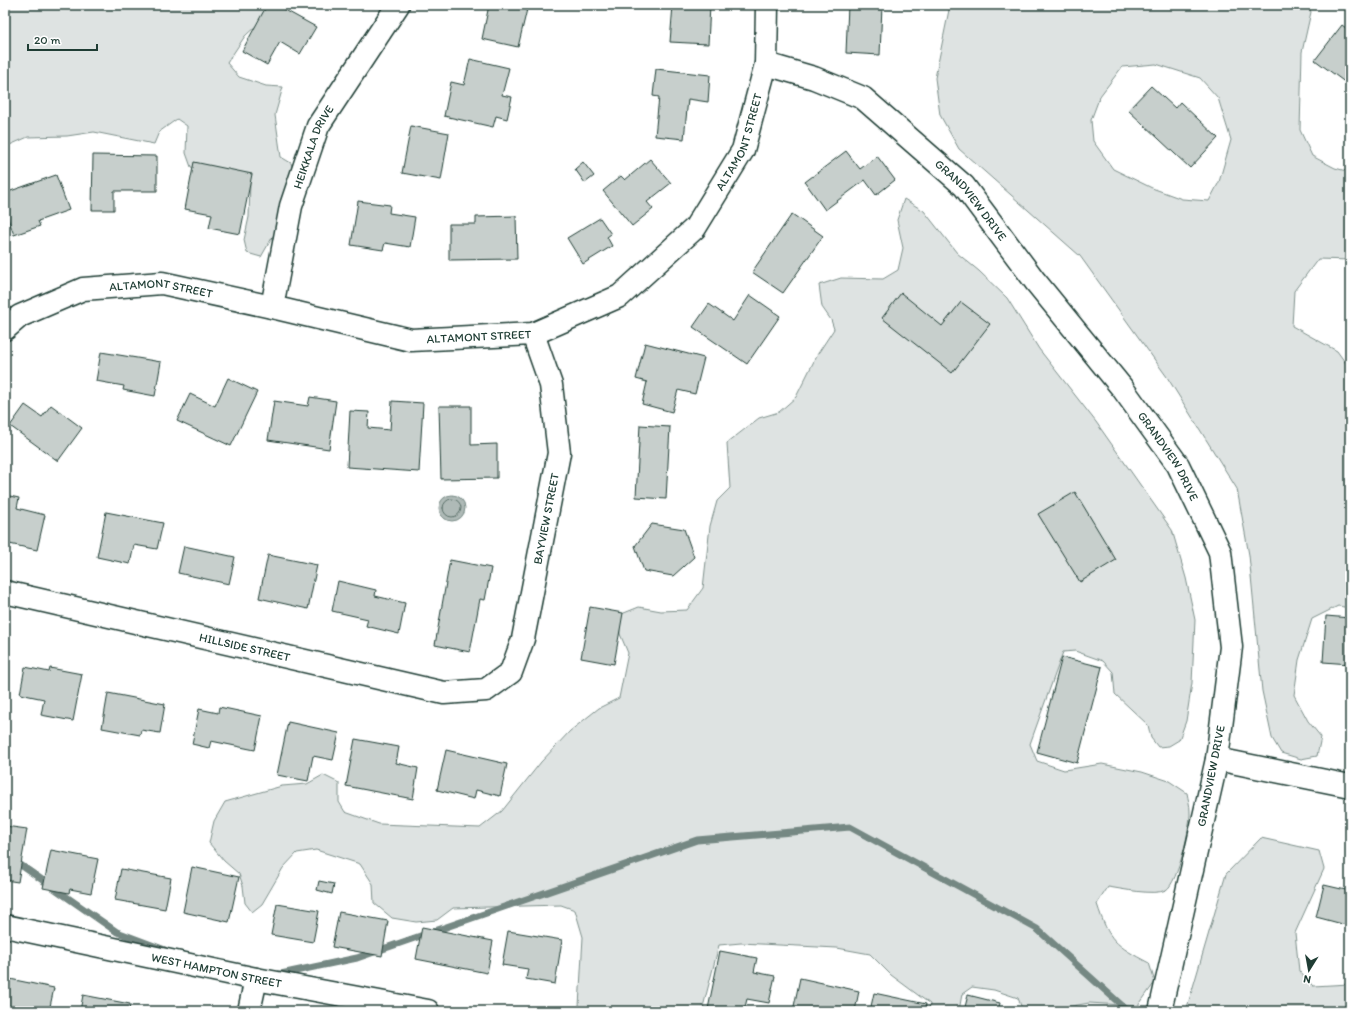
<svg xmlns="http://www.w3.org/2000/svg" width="1355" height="1016" viewBox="0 0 1355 1016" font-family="Itim,sans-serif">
<rect width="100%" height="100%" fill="#fff"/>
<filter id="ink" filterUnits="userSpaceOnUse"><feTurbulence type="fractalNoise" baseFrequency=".025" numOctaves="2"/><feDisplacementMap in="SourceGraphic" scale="8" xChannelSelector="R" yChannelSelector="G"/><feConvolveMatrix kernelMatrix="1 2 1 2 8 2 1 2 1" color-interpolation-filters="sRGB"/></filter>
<g filter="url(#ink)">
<path fill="#dee3e2" stroke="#7e908b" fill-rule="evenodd" d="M5,5h266l-1,8 -25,23 -18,27 12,14 27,9 17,1 -8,28 6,42 10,6 5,14 -12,40 -23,40 -14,-4 -3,-13 5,-23 1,-35 -59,-15 -5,-14 1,-27 -10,-7 -18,13 -5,12 -60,-12 -27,4 -39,1 -23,10z
M950,5h358l3,7 -9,40 -2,78 12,26 23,12 15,4v88l-32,-1 -24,32 -2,35 45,25 13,18v239l-12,-2 -26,13 -13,41 -5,35 14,26 13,16 -4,19 -16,3 -20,-6 -9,-15 -10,-47 -13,-136 -12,-66 -70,-112 -87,-121 -121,-107 -19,-34 -5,-37zM1156,64l44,14 18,20 13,42 -12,42 -10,19 -27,-2 -30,-11 -39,-19 -20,-28 -2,-21 9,-24 22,-29z
M904,199l20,12 33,42 22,18 28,27 32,51 57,73 76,108 14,48 9,42 -3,63 -6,38 -7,19 -10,6 -11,1 -7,-9 -3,-13 -33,-31 -2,-22 -10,-11 -28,-10 -12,1 -33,92 7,17 27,9 38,-6 40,8 27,9 18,12c1,6 3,12 3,18 1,14 -12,72 -24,79 -12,6 -44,-1 -58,-3l-11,17c12,37 18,41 52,59l6,19 -17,24 -49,-3 -22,4v4h-44l-5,-13 -24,-8 -22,-3 -10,7 -3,17h-30l1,-7 -39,-29 -21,-21 -33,-6 -96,-5 -22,2 -16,62 6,4h-128l-2,-5 4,-69 -8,-27 -14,-5 -108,3 -16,12 -21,2 -24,-4 -18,-15 -1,-19 -13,-20 -44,-14 -19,3 -14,15 -21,36 -10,8 -7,-9 -2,-17 -4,-12 -15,-13 -15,-18 5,-22 11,-19 57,-16 25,-2 16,-9 16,8v19l6,10 34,12 101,4 22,-17 39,-49 29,-31 29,-23 20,-10 9,-45 -8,-19 -1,-19 20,-8 22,4 26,-1 16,-22 7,-62 7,-25 13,-13 -3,-45 32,-25 20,-6 17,-15 21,-42 17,-26 -3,-9 -9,-13 -3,-22 22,-7 42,1 15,-9 5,-22 -6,-28z
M1261,838l58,13 5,18 -29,64 4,38 14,15 37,-2v27h-164l40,-137z"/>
<path fill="#afbab7" stroke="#758883" d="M439 508a13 13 0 1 1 26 0a13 13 0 1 1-26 0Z"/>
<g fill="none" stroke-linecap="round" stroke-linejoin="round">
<path stroke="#596f68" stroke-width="1" d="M443 508a9 9 0 1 1 18 0a9 9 0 1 1-18 0Z"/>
<path stroke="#758883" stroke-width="7" d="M5,846l10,15 102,71 48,18
M276,975l81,-17 340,-118 153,-13 187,102 91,82"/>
</g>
<path fill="#c7cfcc" stroke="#1f3d34" d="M267,5h9l40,22 -16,27 -20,-12 -13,23 -25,-14z
M489,5h39l-10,42 -36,-8z
M673,5h37l-2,39 -38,-2z
M848,5h34l-2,50 -34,-2z
M1342,25l8,6v55l-35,-26z
M470,59l39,9 -7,27 10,2 -5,22 -11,-3 -3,11 -49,-11 7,-34 13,3z
M656,69l54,6 -2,27 -20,-3 -4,40 -29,-3 4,-39 -6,-1z
M1151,86l24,22 5,-6 38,36 -28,30 -62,-58z
M411,126l38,7 -8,47 -39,-7z
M846,151l14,18 17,-13 18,24 -19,15 -11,-15 -40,30 -20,-28z
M93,155l64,1v35h-43v19h-22z
M650,159l21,24 -24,19 6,7 -21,17 -29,-35 18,-15 4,4z
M194,162l58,12 -12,60 -31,-6 3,-14 -27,-5z
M583,162l11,14 -9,7 -10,-14z
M56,175l13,35 -31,11 2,5 -26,9 -9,-25v-17z
M358,201l32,4 -1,8 26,4 -5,30 -25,-4 -2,7 -32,-5z
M792,214l31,22 -40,57 -31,-21z
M516,216l1,43 -68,1v-36h27v-7z
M600,218l11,16 -4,3 5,9 -29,18 -16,-26z
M901,293l41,33 19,-24 29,22 -38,49 -70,-55z
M750,295l30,21 -33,48 -54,-37 16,-23 24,17z
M645,343l59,15 -9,36 -17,-4 -6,22 -30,-8 5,-22 -11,-3z
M101,352l60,10 -6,34 -32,-6 1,-4 -28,-5z
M228,378l29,14 -26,54 -54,-25 13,-27 25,12z
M310,397l26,4 -7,48 -61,-9 6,-39 34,5z
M392,401l31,2 -4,69 -72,-5 3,-56 19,1 -1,16 22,2z
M25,405l17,12 9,-12 31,23 -24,33 -48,-35z
M439,406h32v39l26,-1v34l-56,1z
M640,425l30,2 -4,72 -30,-2z
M1075,492l41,68 -36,22 -42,-68z
M5,495l14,3 -2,10 28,7 -8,35 -32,-7z
M106,512l57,11 -6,26 -23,-4 -4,19 -33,-7z
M652,524l32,5 10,28 -21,19 -29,-5 -9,-25z
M184,546l51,11 -6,27 -51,-11z
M268,555l49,10 -9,44 -49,-11z
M450,560l41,8 -6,32 -5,-1 -10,53 -35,-7z
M338,581l38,9 -1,6 30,7 -6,31 -33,-8 2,-7 -36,-8z
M590,607l33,6 -9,51 -33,-6z
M1326,616l24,2v46l-27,-2z
M1062,657l40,10 -25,96 -40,-11z
M25,667l24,5 1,-4 32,6 -9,47 -32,-6 3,-16 -24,-5z
M108,693l57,11 -5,29 -19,-3 -1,5 -38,-7z
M219,707l43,9 -7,34 -44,-9 -2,7 -17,-4 7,-35 19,4z
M288,722l51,11 -6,27 -20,-4 -5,25 -31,-6z
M355,739l44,8 -3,16 22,5 -5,31 -67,-13z
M446,750l61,14 -7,32 -24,-6 -2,9 -37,-9z
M5,826l22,3 -9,53 -13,-2z
M51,850l47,9 -7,34 -21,-4 -1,4 -26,-5z
M192,867l47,10 -10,45 -46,-10z
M121,869l50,9 -6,31 -50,-9z
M319,881l15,3 -2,10 -15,-4z
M1324,885l26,6v35l-34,-9z
M277,904l42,7 -6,31 -42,-7z
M339,912l49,9 -6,35 -50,-9z
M422,927l71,14 -6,32 -71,-14z
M508,931l54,9 -7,44 -29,-5 2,-10 -26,-4z
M720,951l37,7 -3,14 21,4 -6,27 -22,-4 -3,12 -36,-2z
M5,978l49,10 -5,23h-44z
M800,978l59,13 -4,20h-62z
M874,993l52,11 -1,7h-55z
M83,995l47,9 -1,7h-49z
M968,995l32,8 -2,8h-34z"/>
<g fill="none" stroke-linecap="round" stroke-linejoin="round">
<g stroke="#1f3d34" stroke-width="25">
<g id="minor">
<path id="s1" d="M766,64l48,14 49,20 101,88 71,95 88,108 55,76 42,87 11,95 -14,112 -57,252"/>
<path id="s2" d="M272,307l19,-101 27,-80 80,-121"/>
<path id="s3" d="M5,329l15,-13 63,-27 79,-6 110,24 139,33 122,-6 87,-38 75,-68 48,-78 23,-86 1,-59"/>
<path id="s4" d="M5,592l439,101 42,-3 25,-18 12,-33 36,-186 -8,-68 -18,-51"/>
<path d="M1217,759l133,27"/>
<path id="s5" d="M5,926l251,53 172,32"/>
<path d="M249,1011l7,-32"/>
</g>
</g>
<use href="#minor" stroke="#fff" stroke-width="22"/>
</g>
</g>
<g text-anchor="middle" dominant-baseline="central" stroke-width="3" stroke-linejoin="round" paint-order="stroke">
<g font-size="12" fill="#1f3d34" stroke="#fff">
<text stroke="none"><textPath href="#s3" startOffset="839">ALTAMONT STREET</textPath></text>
<text stroke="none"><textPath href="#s2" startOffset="166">HEIKKALA DRIVE</textPath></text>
<text stroke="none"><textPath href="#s1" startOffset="252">GRANDVIEW DRIVE</textPath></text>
<text stroke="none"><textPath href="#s3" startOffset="167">ALTAMONT STREET</textPath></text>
<text stroke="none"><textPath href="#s3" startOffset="491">ALTAMONT STREET</textPath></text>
<text stroke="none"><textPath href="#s1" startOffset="576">GRANDVIEW DRIVE</textPath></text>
<text stroke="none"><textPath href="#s4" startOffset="681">BAYVIEW STREET</textPath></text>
<text stroke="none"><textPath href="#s4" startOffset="246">HILLSIDE STREET</textPath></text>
<text transform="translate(1211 776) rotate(-79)">GRANDVIEW DRIVE</text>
<text stroke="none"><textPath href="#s5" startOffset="216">WEST HAMPTON STREET</textPath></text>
</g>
</g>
<rect width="1355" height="1016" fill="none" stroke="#fff" stroke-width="20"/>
<rect x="10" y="10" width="1335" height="996" fill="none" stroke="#1f3d34" stroke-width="1.5" filter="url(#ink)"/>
<g transform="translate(1309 970) rotate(191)" stroke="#ffffff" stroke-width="3" paint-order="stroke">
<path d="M0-3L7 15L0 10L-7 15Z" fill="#1f3d34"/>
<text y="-6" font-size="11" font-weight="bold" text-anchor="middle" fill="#1f3d34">N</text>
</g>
<path d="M28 44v6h69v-6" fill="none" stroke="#1f3d34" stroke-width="2"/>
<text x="34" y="44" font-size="12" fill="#1f3d34" stroke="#ffffff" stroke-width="3" paint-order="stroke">20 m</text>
</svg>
